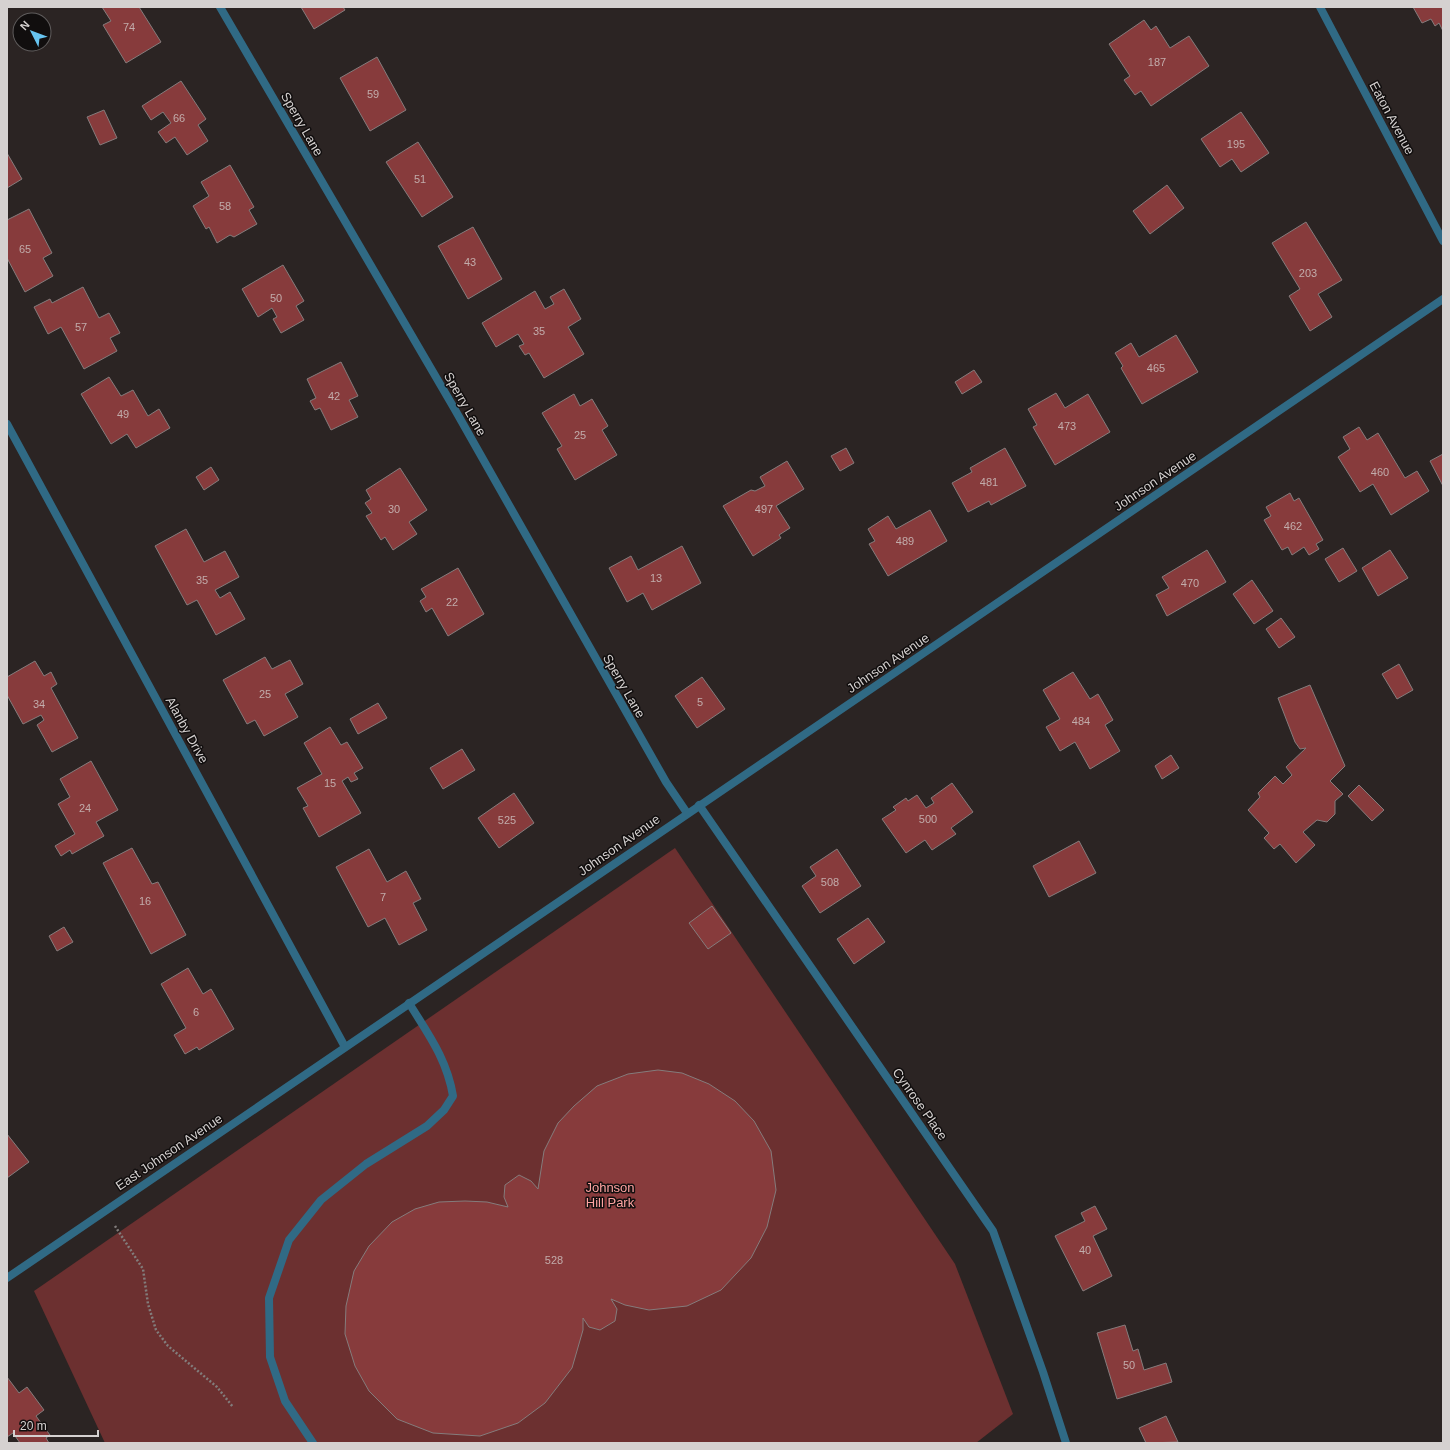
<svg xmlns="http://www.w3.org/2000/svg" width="1450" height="1450" viewBox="0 0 1450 1450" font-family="Helvetica,sans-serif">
<rect width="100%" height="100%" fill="#2b2423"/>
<path fill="#6c3030" d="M675,848l280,416 58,150 -37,29h-871l-71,-152z"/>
<path fill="#873b3c" stroke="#857c7c" d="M102,7h37l22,35 -35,21 -23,-38 8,-4z
M301,7h42l2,3 -31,19z
M1413,7h30v24l-4,-8 -4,3 -4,-7 -9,4z
M1144,20l7,10 5,-4 14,22 19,-12 20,30 -58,40 -10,-15 -6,4 -11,-15 6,-4 -21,-32z
M377,57l29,53 -36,21 -30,-53z
M181,81l25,38 -8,6 10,16 -21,14 -12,-18 -9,6 -8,-11 13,-9 -8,-11 -12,8 -9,-14z
M104,110l13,28 -17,7 -13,-28z
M1241,112l28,41 -28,19 -9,-13 -12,8 -19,-28z
M418,142l35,55 -31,20 -36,-55z
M7,153l15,26 -15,9z
M230,165l24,42 -5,3 8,14 -23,13 -4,-2 -13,8 -8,-16 -3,2 -13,-23 16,-10 -8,-14z
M1167,185l17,23 -34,26 -17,-23z
M29,209l23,44 -9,5 10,18 -28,16 -18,-34v-38z
M1306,222l36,58 -24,14 14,23 -22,14 -21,-35 11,-7 -28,-46z
M473,227l29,52 -34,20 -30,-53z
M283,265l21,36 -8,5 8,14 -23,13 -8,-14 4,-2 -5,-9 -14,9 -16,-28z
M83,287l16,31 10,-5 11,20 -10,5 7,13 -33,18 -23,-42 -13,7 -14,-27 16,-8 2,4z
M564,289l17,30 -13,8 16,27 -40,24 -15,-25 -4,2 -6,-9 5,-2 -6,-10 -22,13 -14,-24 53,-32 10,18 9,-5 -4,-7z
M1176,335l22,37 -56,32 -21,-36 2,-2 -8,-13 16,-10 8,14z
M341,362l17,34 -9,4 9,17 -27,13 -11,-22 -5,2 -5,-9 6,-3 -9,-19z
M974,370l8,12 -20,12 -7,-12z
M109,377l12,19 12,-6 15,26 11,-7 11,19 -34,20 -9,-14 -16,10 -30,-50z
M1056,393l9,15 23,-14 22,38 -55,33 -22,-38 4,-2 -9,-16z
M574,394l6,12 12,-7 16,27 -6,4 15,25 -42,25 -18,-31 5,-3 -20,-33z
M1359,427l8,13 11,-7 27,45 12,-7 12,20 -38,24 -18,-31 -13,8 -22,-35 12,-8 -7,-12z
M846,448l8,15 -14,8 -9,-15z
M1005,448l21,38 -35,19 -2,-4 -21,11 -16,-29 20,-11 -2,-4z
M1443,454v32l-13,-25z
M787,461l17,28 -28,17 14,22 -11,7 2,3 -28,18 -30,-50 28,-16 4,1 10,-5 -5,-9z
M211,467l8,13 -15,10 -8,-13z
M400,468l27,42 -18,12 8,12 -24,16 -8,-13 -4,3 -15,-24 6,-3 -7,-10 6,-4 -5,-9z
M1290,493l4,8 5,-3 24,42 -7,4 3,5 -10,6 -5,-8 -12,8 -4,-8 -6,3 -18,-30 7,-4 -5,-9z
M930,510l17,31 -59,35 -19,-32 6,-3 -7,-12 20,-13 8,13z
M186,529l18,33 21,-11 14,26 -24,13 5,8 10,-6 15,27 -29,16 -19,-35 -10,5 -32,-59z
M682,546l19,37 -49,27 -9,-17 -16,9 -18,-34 22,-12 7,14z
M1343,548l14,23 -18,11 -14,-23z
M1207,550l19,32 -59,34 -11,-21 13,-7 -7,-11z
M1390,550l18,28 -30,18 -16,-28z
M458,568l26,46 -36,22 -16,-28 -6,4 -6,-11 6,-4 -5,-8z
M1252,580l21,31 -19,13 -21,-30z
M1281,618l14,19 -16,11 -13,-19z
M265,657l7,12 18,-9 13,24 -18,10 13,23 -34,19 -9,-16 -8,4 -24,-44z
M35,661l9,15 7,-4 6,12 -6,4 27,50 -26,14 -15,-27 7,-5 -3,-5 -18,9 -16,-29v-18z
M1399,664l14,26 -16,9 -15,-25z
M1073,672l17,27 8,-5 15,26 -8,5 15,26 -30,18 -15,-27 -15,9 -14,-24 14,-8 -17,-29z
M702,677l23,32 -28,19 -22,-32z
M1310,685l35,81 -15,15 13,13 -8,7v13l-8,8 -10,-2 -14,12 12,13 -19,18 -16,-19 -6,5 -10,-11 5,-5 -21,-23 12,-13 -2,-4 17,-17 8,8 9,-9 -6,-8 20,-19 -6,1 -5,-7 -17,-44z
M378,703l9,15 -29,16 -8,-15z
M330,727l11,18 6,-3 16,26 -9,5 4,6 -7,3 -3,-5 -6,4 19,32 -42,24 -16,-29 5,-2 -11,-18 25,-14 -18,-31z
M462,749l13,21 -32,19 -13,-21z
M1171,755l8,13 -17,11 -7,-13z
M91,761l27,49 -22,12 8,14 -32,18 -2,-4 -9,6 -6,-10 20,-12 -17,-30 12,-7 -10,-18z
M952,783l21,29 -22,16 5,6 -24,16 -7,-10 -19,13 -24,-34 14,-9 -3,-3 13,-9 2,3 9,-6 9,13 8,-5 -3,-5z
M1359,785l25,25 -12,11 -24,-25z
M514,793l20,30 -35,25 -21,-30z
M1079,841l17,32 -47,24 -16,-31z
M132,848l20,36 6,-2 28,53 -35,19 -48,-91z
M369,849l18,33 19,-11 15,28 -8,4 14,27 -28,15 -14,-27 -17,9 -32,-60z
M837,849l24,37 -41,27 -18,-27 14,-10 -6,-9z
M712,906l19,27 -23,16 -19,-26z
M868,918l17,24 -31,22 -17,-25z
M64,927l9,15 -16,9 -8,-15z
M188,968l15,26 8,-5 23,40 -35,21 -2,-3 -12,7 -11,-19 12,-7 -25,-44z
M658,1070l24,3 27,11 26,17 19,20 17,30 5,39 -9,37 -16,31 -30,32 -34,16 -38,4 -24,-5 -14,-6 6,10 -2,12 -15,9 -11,-3 -6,-9v12l-11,38 -27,35 -27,20 -38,13 -47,-3 -36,-14 -28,-28 -14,-25 -10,-32 1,-28 8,-35 15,-25 23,-24 23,-13 24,-7 26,-1 22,1 21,5 -4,-10 1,-12 14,-10 12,6 7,8 6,-38 14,-28 16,-17 23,-20 31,-12z
M7,1134l22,28 -22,16z
M1095,1206l12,23 -14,7 19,40 -29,15 -28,-55 30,-15 -4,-8z
M1125,1325l8,26 5,-2 6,21 22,-7 6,19 -55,17 -20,-66z
M7,1377l12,16 8,-6 17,23 -8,6 14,19 -4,3 3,5h-29l-7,-10 -6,4z
M1166,1416l12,26 -32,1 -7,-15z"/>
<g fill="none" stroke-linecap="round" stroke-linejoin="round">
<path stroke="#827d7c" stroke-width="2.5" stroke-dasharray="2 2" stroke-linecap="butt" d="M115,1226l28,43 5,35 8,26 12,16 49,41 16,20"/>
<path stroke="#306a85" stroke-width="8" d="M313,1443l-28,-42 -15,-44 -1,-59 20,-58 32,-40 45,-36 61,-38 17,-16 9,-14c-6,-37 -25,-62 -44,-93"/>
<path stroke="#306a85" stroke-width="8" d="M220,7l234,401 212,374 21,31
M1320,7l123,234
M7,424l338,623
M699,805l294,426 50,141 23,71"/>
<path stroke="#306a85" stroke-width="8" d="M7,1278l1436,-979"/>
</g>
<g text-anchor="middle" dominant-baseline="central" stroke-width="3" stroke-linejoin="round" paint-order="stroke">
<g font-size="11" fill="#c2acab">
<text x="129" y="27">74</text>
<text x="1157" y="62">187</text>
<text x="373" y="94">59</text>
<text x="179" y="118">66</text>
<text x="1236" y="144">195</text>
<text x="420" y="179">51</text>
<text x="225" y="206">58</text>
<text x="25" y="249">65</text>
<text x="470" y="262">43</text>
<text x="1308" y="273">203</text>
<text x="276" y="298">50</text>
<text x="81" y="327">57</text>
<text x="539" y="331">35</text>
<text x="1156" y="368">465</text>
<text x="334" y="396">42</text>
<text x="123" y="414">49</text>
<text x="1067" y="426">473</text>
<text x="580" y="435">25</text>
<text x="1380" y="472">460</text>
<text x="989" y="482">481</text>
<text x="394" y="509">30</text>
<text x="764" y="509">497</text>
<text x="1293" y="526">462</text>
<text x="905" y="541">489</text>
<text x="656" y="578">13</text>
<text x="202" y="580">35</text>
<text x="1190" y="583">470</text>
<text x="452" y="602">22</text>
<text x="265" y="694">25</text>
<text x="700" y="702">5</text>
<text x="39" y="704">34</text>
<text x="1081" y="721">484</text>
<text x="330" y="783">15</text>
<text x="85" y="808">24</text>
<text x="928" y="819">500</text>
<text x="507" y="820">525</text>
<text x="830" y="882">508</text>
<text x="383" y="897">7</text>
<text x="145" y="901">16</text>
<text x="196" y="1012">6</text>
<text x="1085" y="1250">40</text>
<text x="554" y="1260">528</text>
<text x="1129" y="1365">50</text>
</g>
<g font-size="13" fill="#d5d1d0" stroke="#110e0e">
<text transform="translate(1392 118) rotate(62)">Eaton Avenue</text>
<text transform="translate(302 124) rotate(60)">Sperry Lane</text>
<text transform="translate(465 404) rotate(60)">Sperry Lane</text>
<text transform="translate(1155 481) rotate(-34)">Johnson Avenue</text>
<text transform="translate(888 663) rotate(-34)">Johnson Avenue</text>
<text transform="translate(624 686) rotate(60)">Sperry Lane</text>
<text transform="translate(187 730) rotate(61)">Alanby Drive</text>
<text transform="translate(619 845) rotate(-35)">Johnson Avenue</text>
<text transform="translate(920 1104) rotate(55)">Cynrose Place</text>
<text transform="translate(169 1152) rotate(-34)">East Johnson Avenue</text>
</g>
<g font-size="13" fill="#ffa4a2" stroke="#110e0e">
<text x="610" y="1187">Johnson<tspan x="610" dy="15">Hill Park</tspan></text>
</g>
</g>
<rect width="1450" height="1450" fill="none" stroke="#d5d1d0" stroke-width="16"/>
<g transform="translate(32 32) rotate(312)"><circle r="19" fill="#110e0e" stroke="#5f5c5c"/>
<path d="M0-3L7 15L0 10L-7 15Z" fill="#67c4f0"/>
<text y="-6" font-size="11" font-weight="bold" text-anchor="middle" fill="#d5d1d0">N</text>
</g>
<path d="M14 1430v6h84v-6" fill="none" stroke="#d5d1d0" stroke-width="2"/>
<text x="20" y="1430" font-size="12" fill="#d5d1d0" stroke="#110e0e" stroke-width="3" paint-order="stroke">20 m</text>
</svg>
